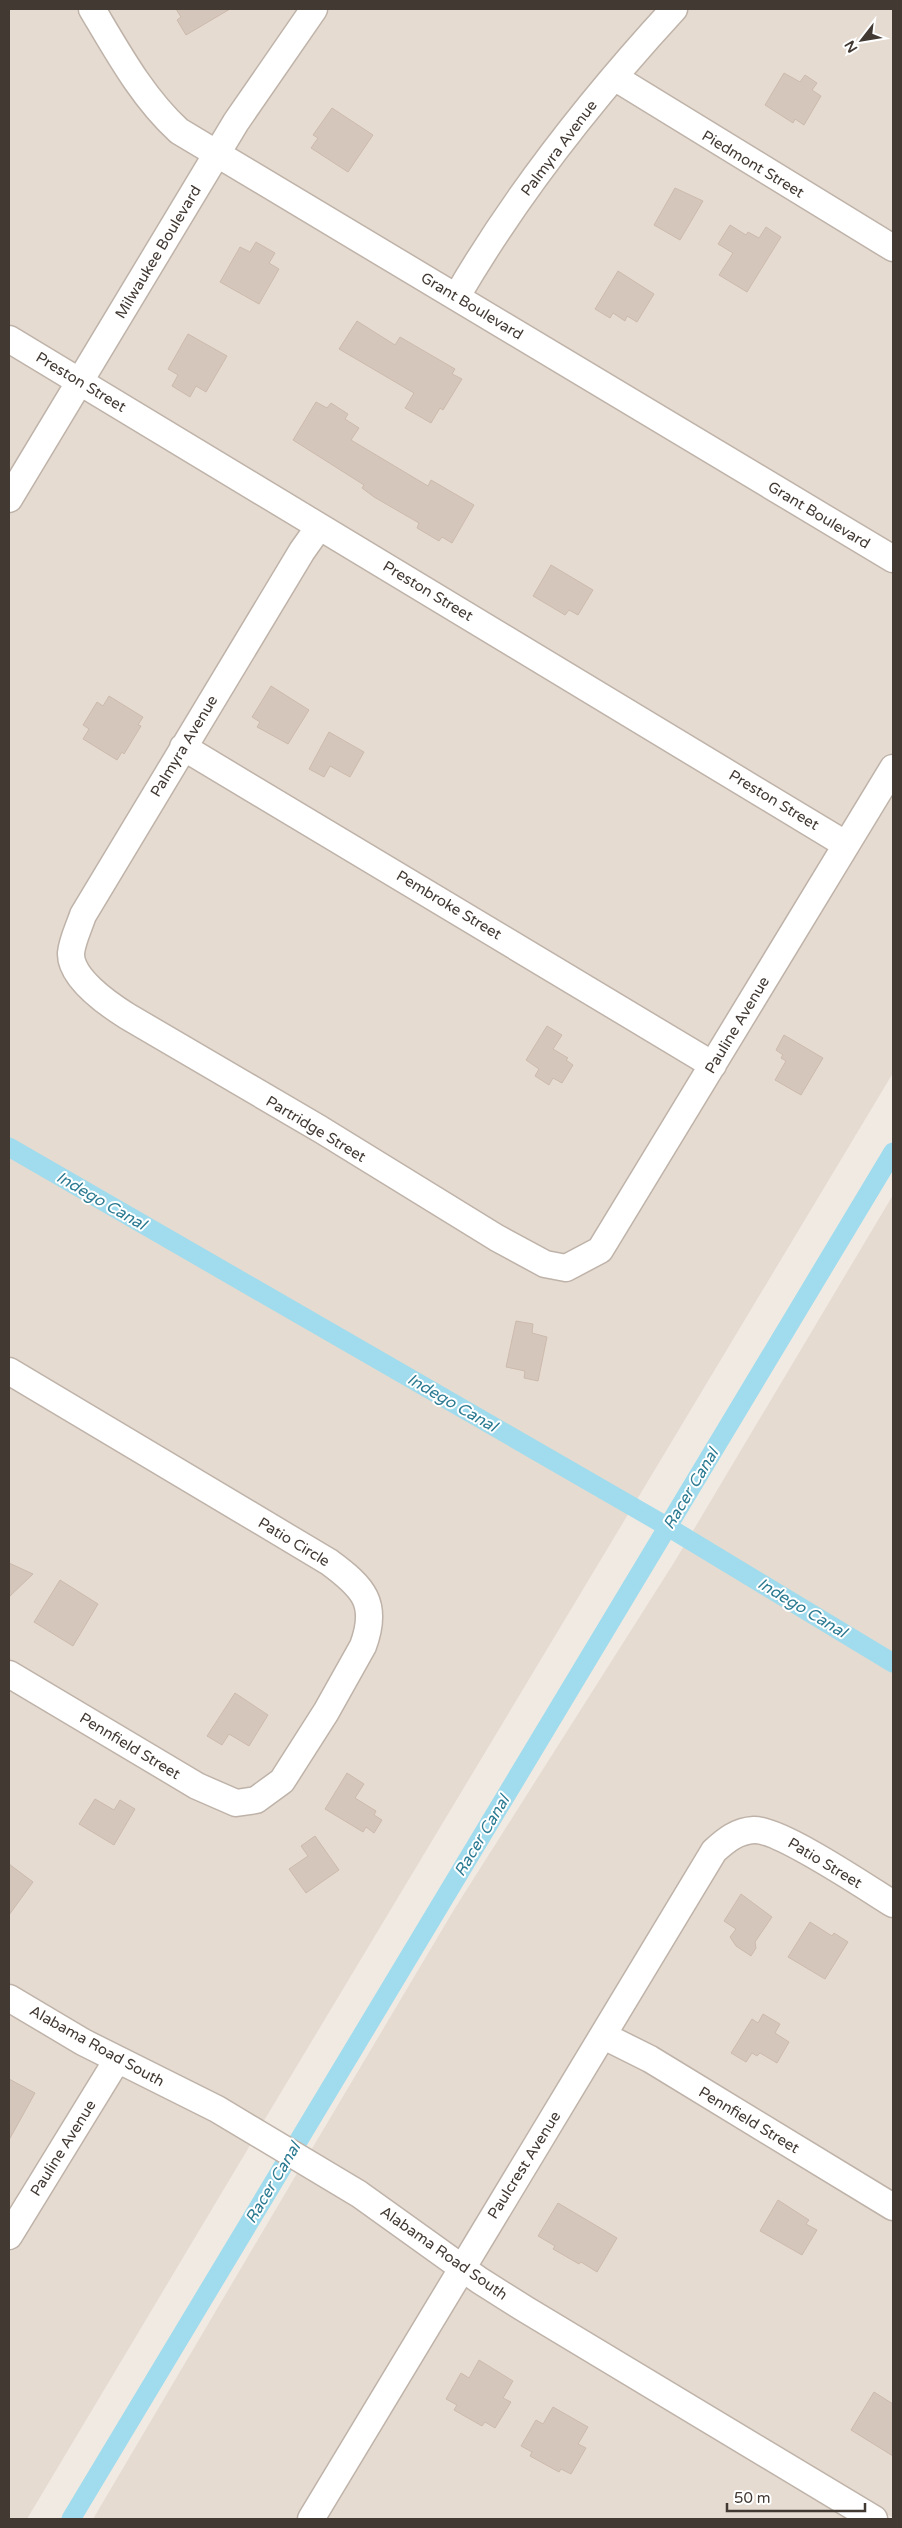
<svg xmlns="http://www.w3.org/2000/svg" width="902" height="2528" viewBox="0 0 902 2528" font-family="'Varela Round',sans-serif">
<rect width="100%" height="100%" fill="#f1eae3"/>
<path fill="#e5dbd1" d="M9,9h884v1064l-631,1051 -173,-90 -80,-49z
M893,1195v1323l-362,-217 -221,-149 145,-244 220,-347z
M9,2010l202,108 41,24 -225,377h-18z
M299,2170l555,349h-761z"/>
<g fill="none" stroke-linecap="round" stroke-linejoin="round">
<path stroke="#a0dced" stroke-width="19" d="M9,1147l659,380 225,136
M71,2519l822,-1367"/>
</g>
<path fill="#d5c6bc" stroke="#ccbaac" d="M176,9h54l-44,26 -9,-15 4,-3z
M784,73l16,9 5,-7 12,8 -5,7 9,6 -17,29 -9,-6 -2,4 -28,-18z
M332,108l41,27 -25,37 -37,-24 7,-10 -5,-3z
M675,188l28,13 -23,39 -26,-15z
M730,225l16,10 2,-3 11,6 7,-11 15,10 -34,55 -28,-17 14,-22 -15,-9z
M256,242l19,11 -6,10 10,6 -20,35 -39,-22 20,-35 10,5z
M618,271l36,23 -17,28 -10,-6 -2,5 -12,-8 -3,5 -15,-9z
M357,321l38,24 5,-8 55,32 -3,5 10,5 -19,31 -3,-2 -9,15 -26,-15 9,-15 -75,-44z
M188,334l39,22 -21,36 -10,-6 -6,11 -18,-11 6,-11 -10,-6z
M316,402l11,6 4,-5 17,11 -3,5 14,9 -8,12 77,46 3,-6 43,25 -22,38 -10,-6 -3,4 -22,-13 2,-5 -45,-26 -12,-9 2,-3 -71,-45z
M551,565l42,25 -15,25 -9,-5 -4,5 -32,-19z
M271,686l38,24 -21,34 -31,-17 3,-5 -8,-5z
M109,696l34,21 -5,8 3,1 -17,28 -2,-2 -5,8 -34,-21 6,-10 -6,-4 14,-23 6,4z
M329,732l35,20 -14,25 -20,-11 -6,11 -15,-8z
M547,1026l15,9 -9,14 15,9 -2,2 7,5 -11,18 -9,-5 -4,7 -14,-9 4,-7 -13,-9z
M784,1035l39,23 -22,37 -26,-15 11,-19 -5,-3 2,-3 -7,-5z
M516,1321l17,3 -1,9 15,4 -9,44 -14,-3 1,-7 -19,-4z
M9,1563l24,11 -24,23z
M60,1580l38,24 -25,42 -39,-24z
M235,1693l33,22 -19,31 -20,-12 -7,11 -15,-9z
M347,1773l17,11 -9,14 21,13 -2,4 8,5 -8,13 -8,-6 -3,5 -38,-23z
M95,1799l19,11 6,-10 15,9 -21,36 -35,-21z
M315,1836l24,34 -33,23 -17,-24 19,-13 -7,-10z
M9,1864l24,18 -24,33z
M741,1894l31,23 -17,25 1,6 -5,8 -15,-10 -6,-9 6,-8 -12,-8z
M810,1922l22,14 2,-3 14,9 -23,37 -37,-22z
M763,2014l17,10 -5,9 14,9 -12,21 -17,-10 -3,3 -5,-3 -6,9 -15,-9 21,-34 6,4z
M9,2079l26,14 -26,47z
M778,2200l31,20 -3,4 11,6 -15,25 -42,-24z
M558,2203l59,35 -20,34 -16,-10 -2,2 -26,-15 2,-3 -17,-10z
M479,2360l34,21 -10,17 8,4 -16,26 -10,-6 -3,4 -28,-16 3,-5 -11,-6 15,-26 8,5z
M874,2392l19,12v52l-42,-26z
M553,2407l35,20 -10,17 8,4 -15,26 -10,-5 -2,3 -29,-16 2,-4 -11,-6 15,-26 7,4z"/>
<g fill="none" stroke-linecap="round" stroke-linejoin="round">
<g stroke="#bfb3a9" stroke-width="29">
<path id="minor" d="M92,9c25,42 50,88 87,122l714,428
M614,77l279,171
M457,296c60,-103 136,-199 217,-287
M9,339l836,505
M9,499l227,-377 78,-113
M319,527l-17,24 -219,364c-4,12 -11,26 -12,38 -1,25 37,51 56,63l193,113 177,109 48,26 21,4 34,-18 293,-482
M183,747l530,318
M9,1371l320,191c34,25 50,41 34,84l-37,66 -44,69 -26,19 -20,3 -39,-17 -188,-112
M9,1998l74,44 134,67 142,85 120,86 46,29 349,210
M604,2036l46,23 243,148
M9,2236l108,-176
M311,2519l403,-668c12,-11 23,-20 40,-21 26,-1 113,58 139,74"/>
</g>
<use href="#minor" stroke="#fff" stroke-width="26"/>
</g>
<g text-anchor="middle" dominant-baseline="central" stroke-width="4" stroke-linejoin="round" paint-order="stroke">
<g font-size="15" fill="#423933" stroke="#fff">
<text transform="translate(559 148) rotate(-53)">Palmyra Avenue</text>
<text transform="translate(753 164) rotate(31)">Piedmont Street</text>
<text transform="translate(158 252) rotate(-59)">Milwaukee Boulevard</text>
<text transform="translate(472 306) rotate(31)">Grant Boulevard</text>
<text transform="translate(81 382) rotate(31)">Preston Street</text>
<text transform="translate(819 515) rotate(31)">Grant Boulevard</text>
<text transform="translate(428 591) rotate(31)">Preston Street</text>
<text transform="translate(184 746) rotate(-59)">Palmyra Avenue</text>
<text transform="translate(774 800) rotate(31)">Preston Street</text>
<text transform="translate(449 905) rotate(31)">Pembroke Street</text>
<text transform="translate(737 1025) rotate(-59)">Pauline Avenue</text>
<text transform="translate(316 1129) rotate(31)">Partridge Street</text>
<text transform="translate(294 1542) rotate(31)">Patio Circle</text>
<text transform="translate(130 1746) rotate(31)">Pennfield Street</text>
<text transform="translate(825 1863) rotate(31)">Patio Street</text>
<text transform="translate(97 2046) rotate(29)">Alabama Road South</text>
<text transform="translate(749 2120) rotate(31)">Pennfield Street</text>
<text transform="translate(63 2148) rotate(-58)">Pauline Avenue</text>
<text transform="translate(524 2165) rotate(-58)">Paulcrest Avenue</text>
<text transform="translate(444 2253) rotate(35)">Alabama Road South</text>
</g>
<g font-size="16" font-style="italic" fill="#2c7b92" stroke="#fff">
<text transform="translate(101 1201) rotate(30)">Indego Canal</text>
<text transform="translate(452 1403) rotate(30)">Indego Canal</text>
<text transform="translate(691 1489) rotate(-59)">Racer Canal</text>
<text transform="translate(802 1608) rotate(31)">Indego Canal</text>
<text transform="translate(482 1836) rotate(-59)">Racer Canal</text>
<text transform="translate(273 2183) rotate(-59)">Racer Canal</text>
</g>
</g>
<rect width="902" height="2528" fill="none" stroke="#423933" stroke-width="20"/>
<g transform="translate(862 40) rotate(239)" stroke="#ffffff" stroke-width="4" paint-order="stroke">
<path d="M0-4L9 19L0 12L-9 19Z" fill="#423933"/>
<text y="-8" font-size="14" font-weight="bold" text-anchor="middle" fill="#423933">N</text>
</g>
<path d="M727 2503v8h138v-8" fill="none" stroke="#423933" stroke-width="2.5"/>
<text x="734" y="2503" font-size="15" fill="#423933" stroke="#ffffff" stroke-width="4" paint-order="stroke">50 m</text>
</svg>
